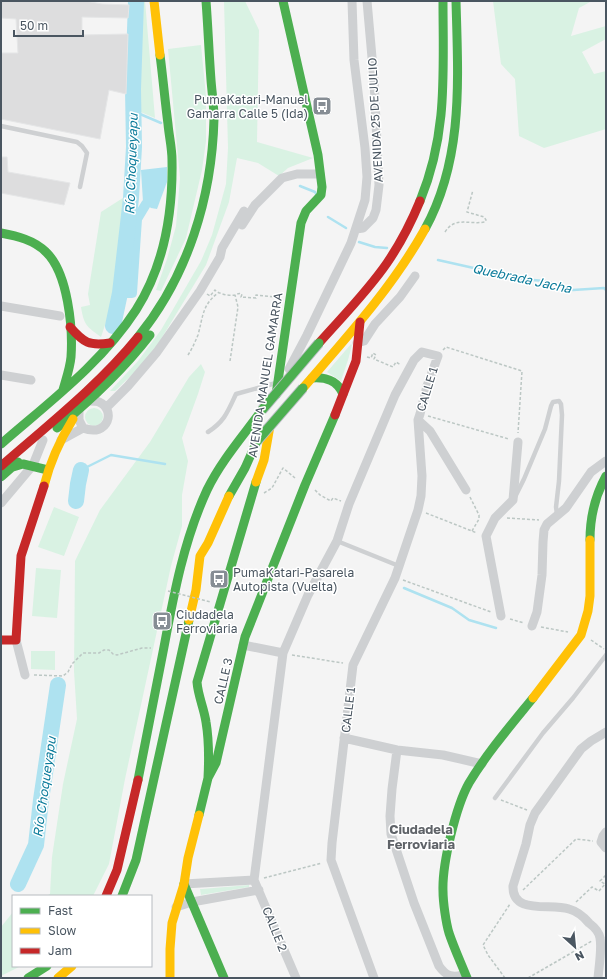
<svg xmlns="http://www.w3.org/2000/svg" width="607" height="979" viewBox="0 0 607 979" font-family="'Golos Text',sans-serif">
<rect width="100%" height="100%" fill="#f4f4f4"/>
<path fill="#d9f2e3" d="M134,1h11l10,117 -24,-10z
M224,1h21l14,29 -2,112 56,16 -25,10 -9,8 -21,-13 -21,-5 -8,44 -23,63 -48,79 -17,22 -26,25h-5l28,-30 23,-31 40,-69 11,-26 14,-51 2,-36z
M493,1h99l-13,7 -8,28 35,-10v13l-24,13 12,22 12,-3v58l-62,19 -25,-12 -4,-57 -14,-15z
M201,45l5,51v45l-4,29 -16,68 -25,53 -5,-1 11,-31 9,-33 4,-48 -12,-129z
M126,196l-11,91 -6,26 -8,24c-15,-11 -17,-12 -20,-30l9,-2 -2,-11 13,-82z
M351,344l1,1 -4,15 -7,21 -14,-9z
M201,364l4,8 -7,22 -16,44 6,23 -6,34v31l-11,40 -46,213 -16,85 -16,32h-47l4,-2 2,-37 11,-73 14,-65 -3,-48 1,-110 25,-51 50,-68 39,-65z
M85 417a9 9 0 1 1 18 0a9 9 0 1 1-18 0Z
M54,507l25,10 -15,39 -26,-9z
M36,568l25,2 -4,48 -25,-2z
M31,651h24v19l-24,-1z
M249,885v2l-48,8 -1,-6h2z
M13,912v54h8l-20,10v-49z"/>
<path fill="#aee2f0" d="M167,167v15l-10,27 -6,-1 -8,-6 -2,-32z"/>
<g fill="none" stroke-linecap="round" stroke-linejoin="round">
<path stroke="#aee2f0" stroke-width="2.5" d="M133,111l28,12
M300,186l15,6 1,2
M328,217l18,11
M359,242l16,5 12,1
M438,260l58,13 13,5 36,3 28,9 31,-2 2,2
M81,470l30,-15 54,9
M404,588l48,20 17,12 27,8"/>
<path stroke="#aee2f0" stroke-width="10" d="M120,293h12l5,-74 9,-15"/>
<path stroke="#aee2f0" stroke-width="16" d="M113,326l7,-33 11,-95 3,-51 -1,-58 3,-88
M76,501l2,-17 3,-14
M18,884l18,-39 5,-45 17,-115"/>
</g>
<path fill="#ddddde" stroke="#e5e6e7" d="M1,1h84l17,3 27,1 -1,13 -46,-1v18l46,-1 -2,60 -17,-4 -9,49 -99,-20v-66h17l-2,-34 -15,-1z
M1,157h6l1,15 62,11 -6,22 -63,-12z"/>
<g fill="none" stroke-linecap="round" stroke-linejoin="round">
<path stroke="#bcc7c4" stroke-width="1.5" stroke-dasharray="3 2" stroke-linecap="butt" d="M445,232c10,-16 24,-7 40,-10l1,-2 -2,-3 -17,-5 6,-22
M207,294l3,2 5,-6c4,4 14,6 20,5 2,-1 4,-2 7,-1l-1,3 15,1v-3l20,2v5l2,1
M443,350l3,-3 76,24 -4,62
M188,355c4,-6 7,-13 10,-20 5,-18 4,-30 20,-42
M367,357l4,1 2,-5 3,2 -2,4 19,8 3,-5 5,3
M230,361l8,-54 -3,-12
M428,416l81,23
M315,490l5,5 11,6 2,-3 8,3
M264,493l8,-5 11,-20 12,10
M470,497l9,18v4l-7,12
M426,513l51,20
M507,518l32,2
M403,580l88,32
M510,619l14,4
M541,627l27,5
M591,640l13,9
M292,655l51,8
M34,675l29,1 5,-4 4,-8 11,-11h16l5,-3h5l4,4 4,1 25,-7h9
M501,800l26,10
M264,878l58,-15
M523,890l53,-51 17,2
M576,902l16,-15 7,4 6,-7 -5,-3 6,-6
M505,978l-17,-23 -5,-10 27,-41
M528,978l64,-37"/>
<path stroke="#ced0d2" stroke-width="4.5" d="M1,126l76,16 5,4 5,7 -7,34
M208,432c17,-11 20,-21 28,-38l40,-11
M515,497l9,-18 21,-50 6,-23 2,-4 6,-1 2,3 1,11 -3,66 -3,26 1,7
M337,541l62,25
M495,798l48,-65 30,-35 33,-43"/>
<path stroke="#ced0d2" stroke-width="9" d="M242,225l13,-20 27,-27 15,-4h23
M356,229l7,-1 10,-10 3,-8 3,-25 -5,-105 -7,-79
M1,306l59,10
M357,343l7,-2 11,-17 25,-27 15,-21
M289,369l18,-34 44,-92 14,-43 2,-23 -2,-29 -11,-88 -2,-59
M1,375l30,5
M106,408l22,-22 29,-34 43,-61 20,-34 2,-9 22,-37
M79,410v10l4,8c26,10 33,-19 16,-26 -2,-1 -7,-1 -9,-1
M418,420l12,11 36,59
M61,440l22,-12
M1,503l32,-38 10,-25
M501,616l-15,-80 9,-18 18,-18 5,-58
M532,626l5,-14 5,-37 1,-33 1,-12 3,-6 19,-16 25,-36 15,-11
M16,640l9,35
M243,645l40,8
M344,738l53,12 46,5 39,9
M397,750l-5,39 -2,27 1,18 23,69 25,63c7,10 14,13 25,8
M606,832l-3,4 -2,6 5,6
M254,880l29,-227 25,-58 29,-54 12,-37 46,-109 19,-35 8,-8 16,4 -11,30 -7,28 -2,6 4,56 -1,20 -3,14 -23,68 -42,87 -21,178 -1,17 43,118
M254,880l42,98
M184,884l70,-4
M176,907l16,-5 67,-12
M598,978c1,-11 4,-30 2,-40 -1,-6 -7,-12 -11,-15 -5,-6 -13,-12 -20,-14 -19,-6 -57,6 -56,-23l13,-42 4,-19 5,-12 46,-64 10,-8 15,-9"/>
<path stroke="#4caf50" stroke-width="9" d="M420,201c28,-68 23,-128 23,-200
M425,229c39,-71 33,-150 31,-228
M1,233c16,3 33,7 45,19 22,21 27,76 25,105 -1,11 -5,22 -8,33
M138,337c50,-61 74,-140 76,-218 0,-13 -2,-26 -3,-39 -2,-26 -3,-53 -5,-79
M312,378c14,-1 25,2 31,16
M276,395l25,-172 5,-12 15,-16 1,-8 -4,-32 -35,-154
M57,428c34,-28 66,-58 93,-93
M1,444c47,-41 100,-80 135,-134 28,-44 37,-98 36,-150 0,-12 -3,-24 -4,-36 -3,-23 -5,-46 -8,-69
M13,467l10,-3 25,6
M1,477l17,-15
M229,496l16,-28 12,-27
M590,540c0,-24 5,-44 16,-64
M208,778c1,-19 1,-38 -2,-56 -2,-14 -8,-26 -9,-40l59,-200
M138,780c9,-44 17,-89 26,-133 10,-54 20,-107 43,-157 14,-29 36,-54 55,-80
M199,815l9,-37 8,-15 29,-126 60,-152 30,-70
M184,884l40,94
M122,896l14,-36 53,-240
M28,978l19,-12
M467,978c-6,-15 -13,-30 -18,-45 -3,-10 -6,-31 -6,-42 -1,-27 13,-85 26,-108 18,-30 42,-58 64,-85"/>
<path stroke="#ffc107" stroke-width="9" d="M154,1l6,54
M303,388c44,-51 89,-100 122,-159
M256,482l8,-22 6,-34
M44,486c6,-24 16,-46 29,-67
M189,620l7,-30 4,-34 8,-13 21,-47
M533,698l48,-63 7,-24 2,-15v-56
M58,978l14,-12
M170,978v-29l2,-26 12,-39 4,-26 11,-43"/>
<path stroke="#c62828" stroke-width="9" d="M70,327c14,16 19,19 40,16
M319,343c23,-26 48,-51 68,-80 13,-19 24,-40 33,-62
M335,415l21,-54 4,-39
M1,466c47,-41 98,-81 137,-129
M1,640h15l5,-84 23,-70
M106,896l11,-26 21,-90"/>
<g stroke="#b9bec3" stroke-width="11" stroke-linecap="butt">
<path id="fast-bridge" d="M262,410l57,-67
M257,441l46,-53"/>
</g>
<path stroke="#bcc7c4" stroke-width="1.5" stroke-dasharray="3 2" stroke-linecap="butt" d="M168,591l43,11"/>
<use href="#fast-bridge" stroke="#4caf50" stroke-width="9"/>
</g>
<defs>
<g id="bus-square" transform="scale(1)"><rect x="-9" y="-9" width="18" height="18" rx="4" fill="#868d94" stroke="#fff"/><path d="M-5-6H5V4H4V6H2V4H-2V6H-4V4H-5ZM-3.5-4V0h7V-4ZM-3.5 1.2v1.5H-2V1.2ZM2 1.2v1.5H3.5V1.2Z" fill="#fff"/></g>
</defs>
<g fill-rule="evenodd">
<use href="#bus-square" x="322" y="106"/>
<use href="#bus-square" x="219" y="579"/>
<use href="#bus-square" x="162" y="621"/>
</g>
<g text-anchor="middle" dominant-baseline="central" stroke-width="3" stroke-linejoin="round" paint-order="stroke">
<g font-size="12" fill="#4a5661" stroke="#fff" text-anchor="start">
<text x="308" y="99" text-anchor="end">PumaKatari-Manuel<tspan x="308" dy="14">Gamarra Calle 5 (Ida)</tspan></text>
<text x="233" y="572">PumaKatari-Pasarela<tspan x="233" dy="14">Autopista (Vuelta)</tspan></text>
<text x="176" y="614">Ciudadela<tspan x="176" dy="14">Ferroviaria</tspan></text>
</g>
<g font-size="12" fill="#4a5661" stroke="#fff">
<text transform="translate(375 120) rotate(-93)">AVENIDA 25 DE JULIO</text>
<text transform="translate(265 375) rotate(-81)">AVENIDA MANUEL GAMARRA</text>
<text transform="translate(427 389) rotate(-73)">CALLE 1</text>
<text transform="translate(223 681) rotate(-77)">CALLE 3</text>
<text transform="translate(348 710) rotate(-83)">CALLE 1</text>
<text transform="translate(275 929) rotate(68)">CALLE 2</text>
</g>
<g font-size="13" font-style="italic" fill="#0c7c9b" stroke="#fff">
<text transform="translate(131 164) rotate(-88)">Río Choqueyapu</text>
<text transform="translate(522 278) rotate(12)">Quebrada Jacha</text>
<text transform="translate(44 787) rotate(-82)">Río Choqueyapu</text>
</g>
<g font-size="13" font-weight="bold" fill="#5f6368" stroke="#fff">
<text x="421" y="829">Ciudadela<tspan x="421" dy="15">Ferroviaria</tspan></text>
</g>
</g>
<rect width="607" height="979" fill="none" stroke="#4a5661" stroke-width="4"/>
<rect x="12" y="895" width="140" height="72" fill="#ffffff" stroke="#b7bbc0"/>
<rect x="20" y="908" width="20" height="6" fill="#4caf50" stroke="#b7bbc0"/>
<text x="48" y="915" font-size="12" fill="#4a5661">Fast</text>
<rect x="20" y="928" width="20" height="6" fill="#ffc107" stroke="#b7bbc0"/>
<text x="48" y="935" font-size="12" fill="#4a5661">Slow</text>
<rect x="20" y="948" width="20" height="6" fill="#c62828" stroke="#b7bbc0"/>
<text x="48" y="955" font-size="12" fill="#4a5661">Jam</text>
<g transform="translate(575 947) rotate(153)" stroke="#ffffff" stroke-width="3" paint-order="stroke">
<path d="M0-3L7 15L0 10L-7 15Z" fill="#4a5661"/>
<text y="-6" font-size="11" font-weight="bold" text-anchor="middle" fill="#4a5661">N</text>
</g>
<path d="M14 30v6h69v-6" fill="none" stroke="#4a5661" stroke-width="2"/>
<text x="20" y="30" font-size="12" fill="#4a5661" stroke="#ffffff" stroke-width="3" paint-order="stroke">50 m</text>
</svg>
